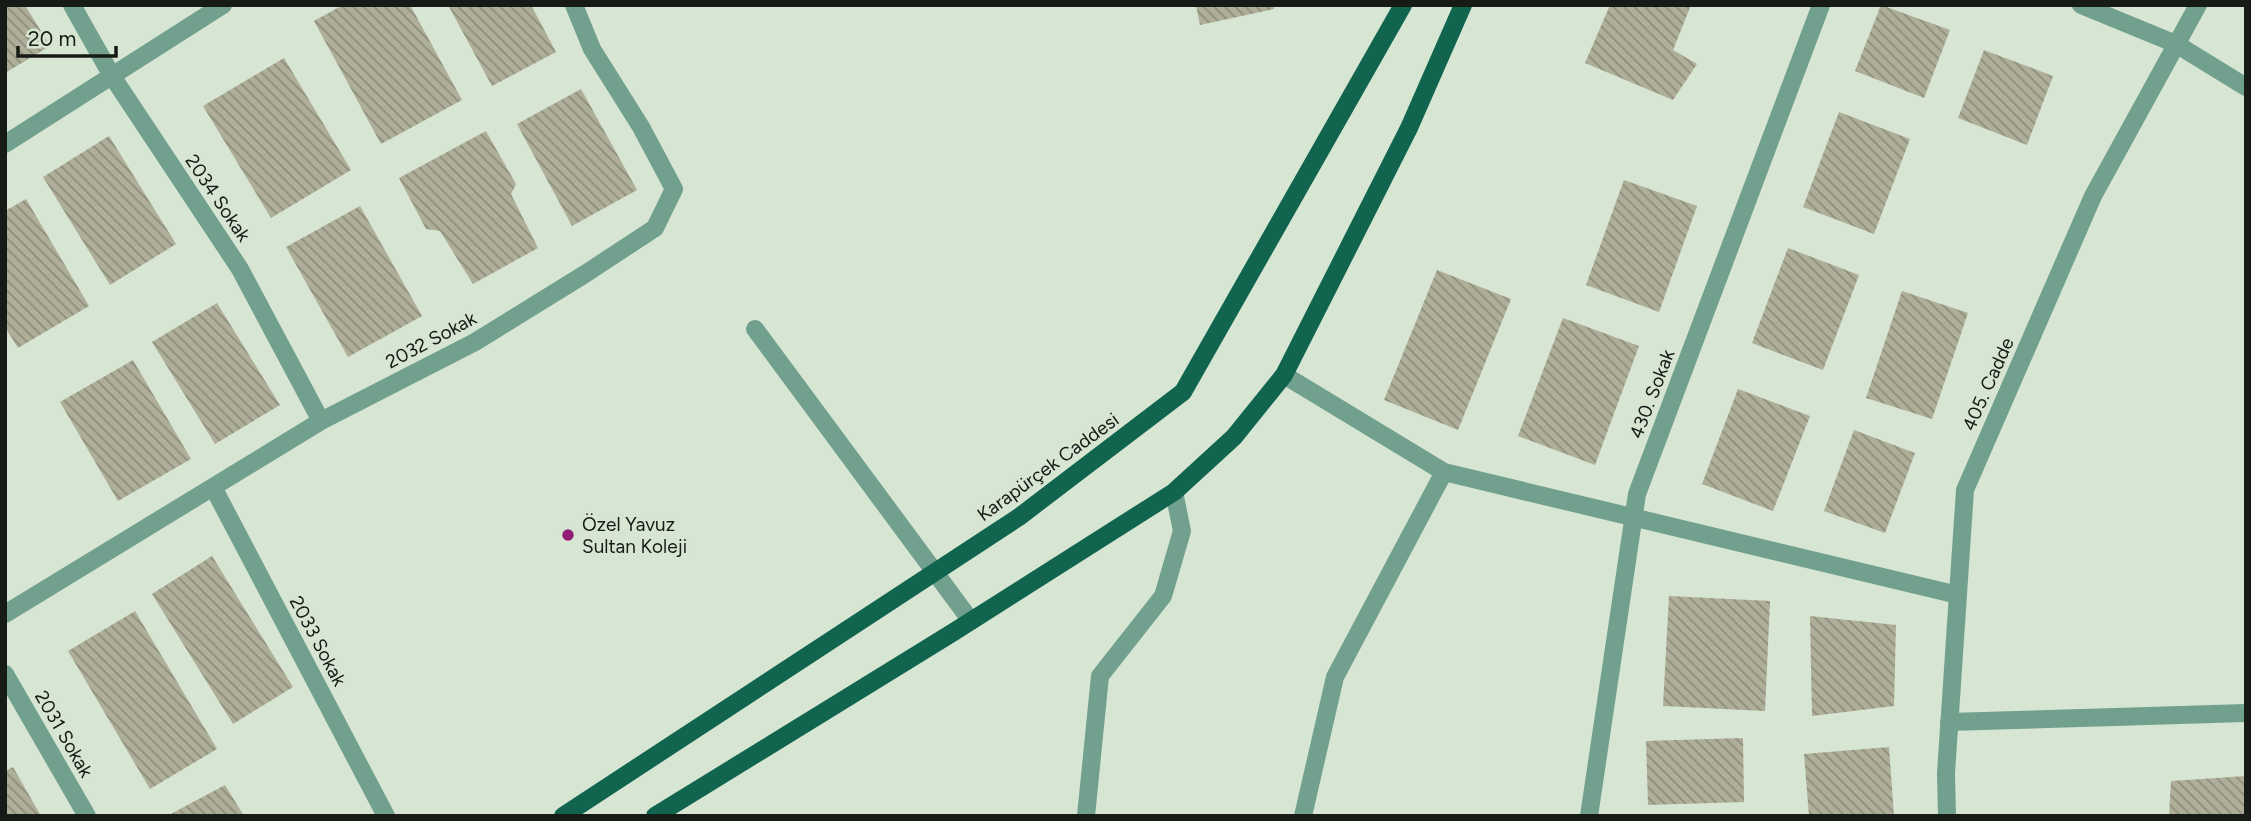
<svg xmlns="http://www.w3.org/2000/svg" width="2251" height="821" viewBox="0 0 2251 821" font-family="Figtree,sans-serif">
<defs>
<pattern id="building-back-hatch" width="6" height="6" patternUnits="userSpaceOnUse" patternTransform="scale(1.75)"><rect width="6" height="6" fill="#afae99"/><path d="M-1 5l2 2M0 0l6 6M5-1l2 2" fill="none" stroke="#8d8d7c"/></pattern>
</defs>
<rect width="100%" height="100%" fill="#d7e5d3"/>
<path fill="url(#building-back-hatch)" d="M5,5h20l25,41 -45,27z
M343,5h67l52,95 -81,44 -67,-123z
M448,5h83l25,47 -64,34z
M1196,5h77l1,4 -74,16z
M1610,5h81l-18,45 24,14 -24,36 -88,-37z
M1881,5l69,25 -26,68 -69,-27z
M1984,50l69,26 -26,69 -69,-27z
M284,58l67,112 -80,48 -68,-112z
M581,89l56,101 -65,36 -55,-102z
M1839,112l71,27 -36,95 -71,-27z
M486,131l30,53 -5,10 27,54 -65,36 -33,-53 -14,-2 -27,-51z
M109,136l67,108 -66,41 -67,-108z
M1624,180l73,26 -38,106 -73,-27z
M26,199l63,107 -71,42 -13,-21v-116z
M360,206l62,110 -74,41 -62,-110z
M1788,248l71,27 -36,95 -71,-27z
M1437,270l74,29 -53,131 -74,-30z
M1902,291l66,22 -36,106 -66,-21z
M217,303l63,102 -65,39 -63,-102z
M1563,318l76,28 -44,119 -77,-29z
M133,360l58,99 -73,42 -58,-99z
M1738,389l72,27 -37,95 -71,-27z
M1854,430l61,23 -30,80 -61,-22z
M212,556l81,131 -60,37 -81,-130z
M1669,596l101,5 -5,110 -102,-5z
M135,611l82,138 -67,40 -82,-138z
M1810,616l86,9 -2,81 -82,10z
M1743,738l1,64 -96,3 -2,-64z
M1889,747l5,69h-85l-5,-62z
M13,767l28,49h-36v-45z
M2246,776v40h-77l2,-35z
M225,785l19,31h-77z"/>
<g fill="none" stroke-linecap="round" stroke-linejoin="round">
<path stroke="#72a08f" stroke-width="18" d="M72,5l40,71 128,193 81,152
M2081,5l95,39 70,43
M5,144l218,-139
M755,329l216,292
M1284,375l160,97 514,123
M213,487l173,329
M5,614l316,-193 154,-79 110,-68 70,-46 19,-39 -33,-62 -49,-78 -18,-44
M5,674l82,142
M1949,722l297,-9
M1086,816l14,-140 63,-80 19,-65 -8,-39
M1303,816l32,-139 109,-205
M1589,816l48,-322 184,-489
M1947,816l-1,-43 19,-283 128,-294 105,-191"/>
<path stroke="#11654f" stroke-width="18" d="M563,816l456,-299 164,-125 220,-387
M655,816l297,-183 222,-141 60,-55 50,-62 125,-247 54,-123"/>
</g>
<circle fill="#931b78" stroke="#d7e5d3" stroke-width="2.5" cx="568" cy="535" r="7"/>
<g text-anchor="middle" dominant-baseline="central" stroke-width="5" stroke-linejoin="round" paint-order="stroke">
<g font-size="19" fill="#161b15" stroke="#d7e5d3">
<text transform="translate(218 198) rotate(56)">2034 Sokak</text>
<text transform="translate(431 340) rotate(-28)">2032 Sokak</text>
<text transform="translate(1988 384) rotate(-66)">405. Cadde</text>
<text transform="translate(1652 394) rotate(-69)">430. Sokak</text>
<text transform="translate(1048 467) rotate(-36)">Karapürçek Caddesi</text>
<text transform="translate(318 641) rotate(62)">2033 Sokak</text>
<text transform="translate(64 734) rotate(60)">2031 Sokak</text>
</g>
<g font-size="19" fill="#161b15" stroke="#d7e5d3" text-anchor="start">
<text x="582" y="524">Özel Yavuz<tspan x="582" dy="22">Sultan Koleji</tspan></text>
</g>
</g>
<rect width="2251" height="821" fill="none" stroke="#161b15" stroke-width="14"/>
<path d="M18 46v10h98v-10" fill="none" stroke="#161b15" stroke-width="3.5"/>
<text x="28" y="46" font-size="21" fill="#161b15" stroke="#d7e5d3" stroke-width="5" paint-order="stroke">20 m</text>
</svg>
